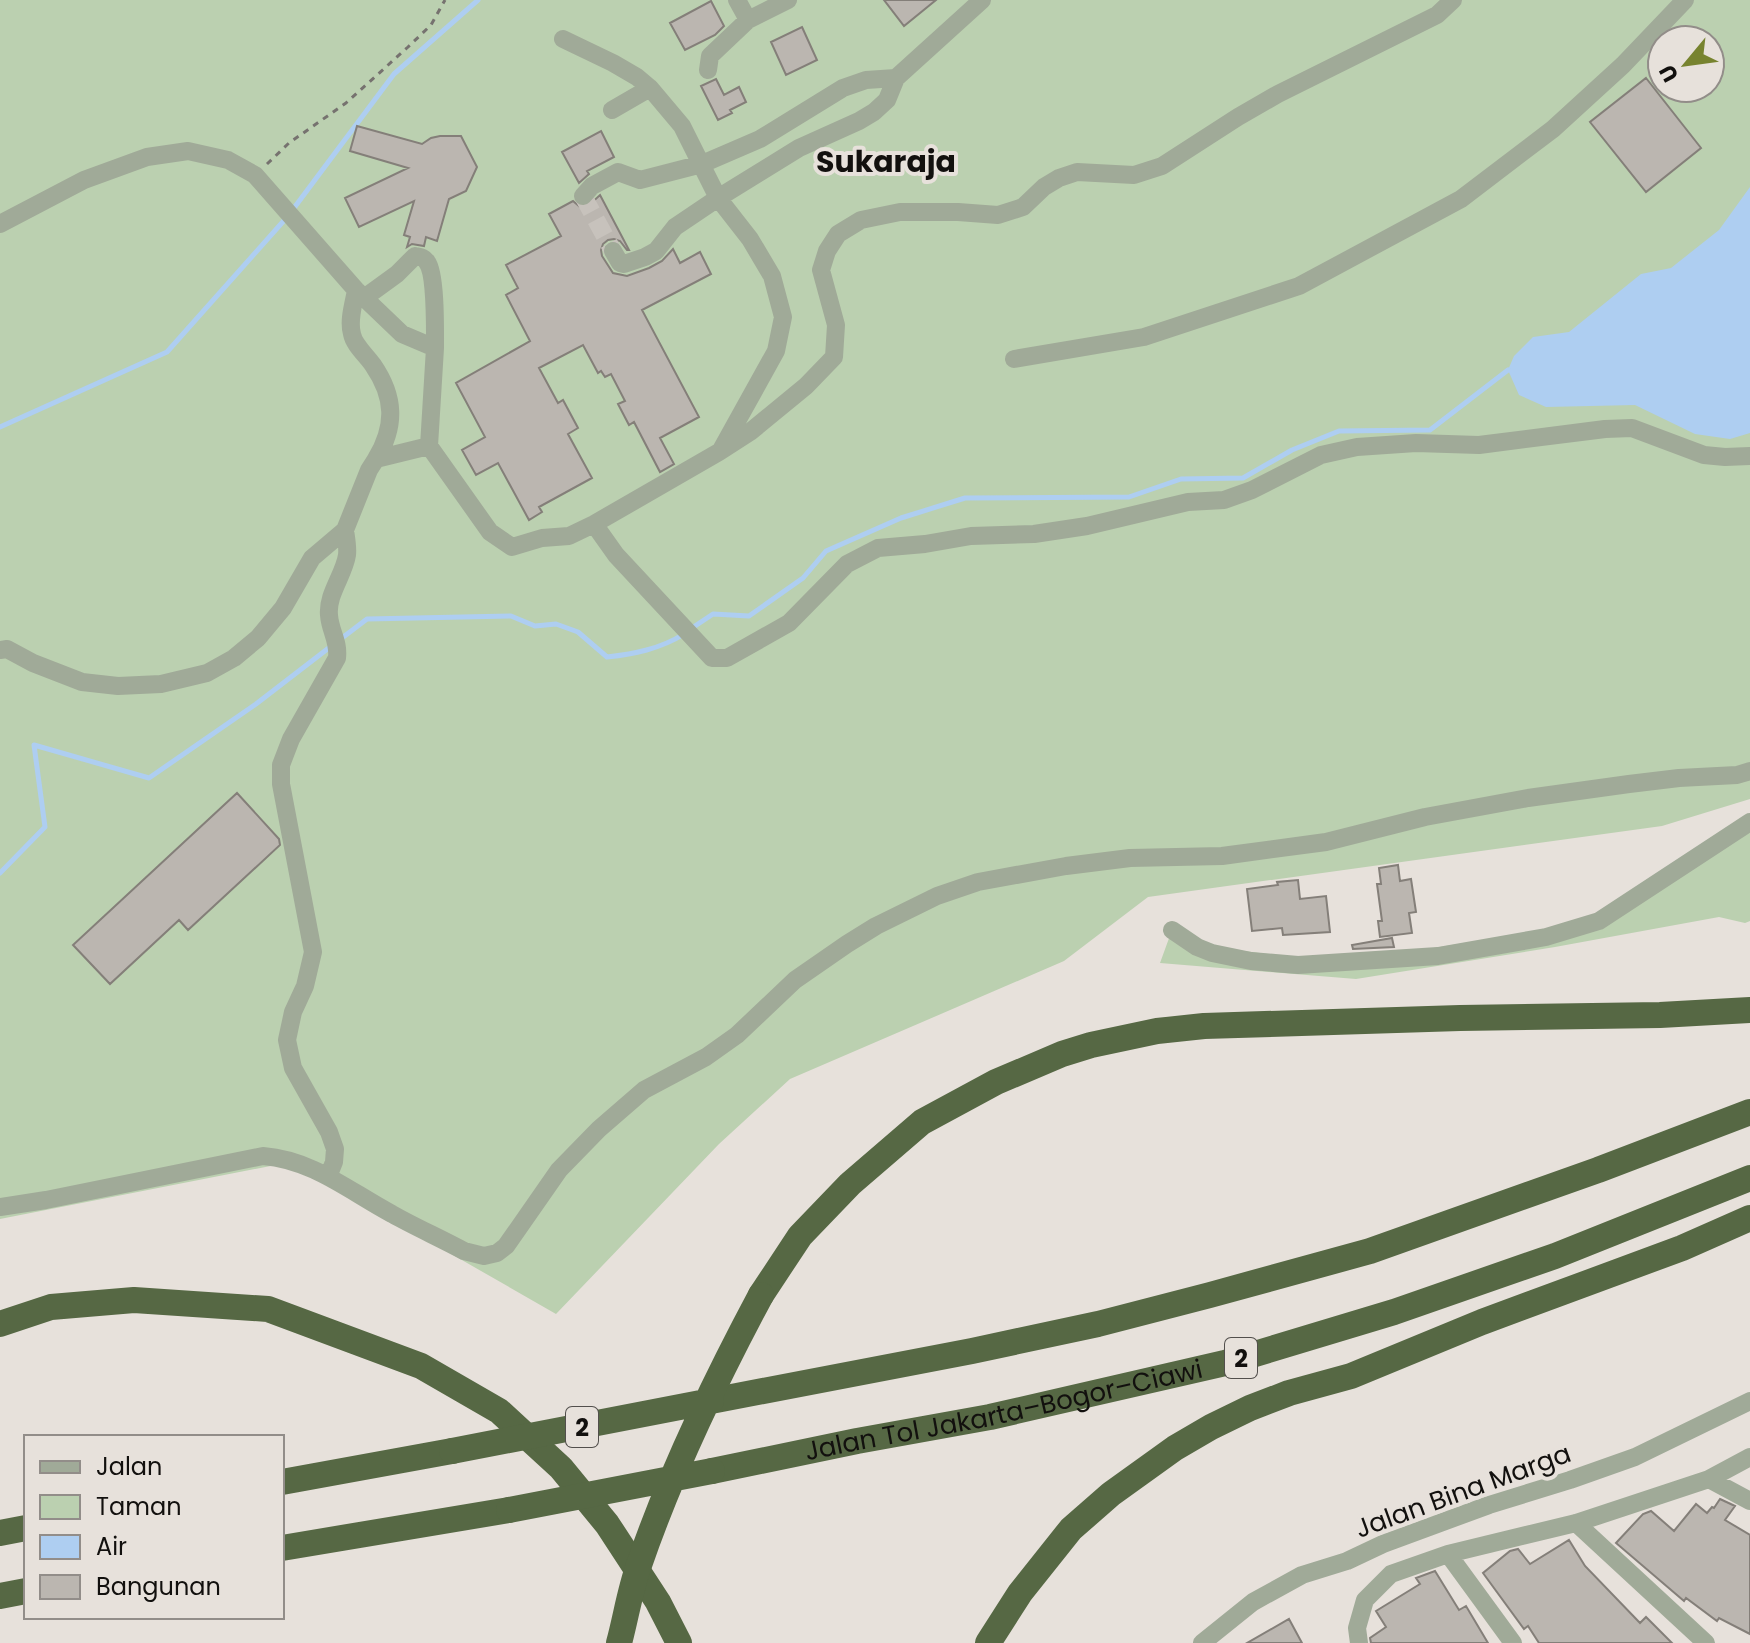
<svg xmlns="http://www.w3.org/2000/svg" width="1750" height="1643" viewBox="0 0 1750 1643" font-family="Poppins,sans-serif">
<rect width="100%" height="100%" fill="#e7e1db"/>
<path fill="#bbd0b0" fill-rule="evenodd" d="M0,0h1750v799l-88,27 -514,71 -84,64 -274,118 -71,65 -163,170 -265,-152 -291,57zM1662,40h48v48h-48z
M1750,822v99l-5,2 -26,-6 -164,30 -199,32 -196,-16 12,-33 23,15 146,18 258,-42z"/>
<path fill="#aecef1" d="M1750,187v246l-20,6 -35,-5 -60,-29 -89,2 -27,-12 -11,-25 6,-14 19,-19 36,-5 72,-58 30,-6 48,-38z"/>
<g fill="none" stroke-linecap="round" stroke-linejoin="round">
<path stroke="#aecef1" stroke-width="5" d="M0,427l167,-75 121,-136 106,-142 84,-74
M692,628l21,-14 36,2 54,-38 23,-27 75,-33 64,-20 164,-1 52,-18 62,-1 49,-28 47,-19 91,-1 78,-60
M338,641l29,-22 144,-3 24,10 21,-2 22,8 29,25c27,-3 53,-8 77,-23
M0,873l45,-46 -11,-82 115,33 107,-74 74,-57"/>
</g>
<path fill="#bbb6b0" stroke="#847f79" stroke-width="2" d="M884,0h52l-32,26z
M711,1l13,25 -9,9 -30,15 -15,-27z
M802,27l15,33 -31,15 -15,-33z
M1646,78l55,70 -55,44 -56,-70z
M716,79l8,16 15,-8 7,15 -16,8 2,3 -14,7 -17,-34z
M357,126l65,18 9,-6 9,-2h21l16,31 -11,24 -17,8 -12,42 -11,-4 -2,9 -12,-2 -5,3 3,-10 -6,-2 10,-34 -55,26 -14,-29 63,-30 -58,-17z
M601,131l13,26 -27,14 2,3 -10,9 -17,-31z
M600,195l29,55h-2l-7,-9 -6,-2 -6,1 -5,4 -2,6 1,6 11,17 14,3 22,-8 13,-7 11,-12 7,14 20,-11 11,22 -69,36 57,107 -39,21 14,26 -14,8 -26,-50 -5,3 -11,-21 7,-3 -14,-27 -6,3 -4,-6 -3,2 -15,-28 -44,23 19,35 5,-3 15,28 -10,6 24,44 -53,29 3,5 -13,8 -31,-57 -22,12 -14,-25 23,-13 -29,-54 74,-42 -24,-46 12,-7 -12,-23 55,-29 -12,-22 24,-13 7,6h7z
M237,793l42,46 1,6 -92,85 -9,-10 -69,64 -37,-39z
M1398,865l2,16 11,-2 5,33 -7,1 3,20 -32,4 -2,-16h4l-5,-37h4l-2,-16z
M1298,880l2,19 26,-3 4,36 -47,3 -1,-7 -30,3 -5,-42 31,-4 -1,-3z
M1392,938l2,9 -41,2 -1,-4z
M1720,1499l15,7 -10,14 25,15v99l-31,-16 -2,3 -31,-23 -2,3 -68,-58 27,-29 8,-3 23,20 22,-27 11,9 5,-6 2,1z
M1569,1540l16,26 55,57 6,-6 26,26h-133l-11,-17 -4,3 -41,-56 27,-22 8,-2 12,15z
M1435,1571l24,39 7,-4 22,37h-117l-1,-5 16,-11 -10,-16 44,-27 -4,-6z
M1289,1619l13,24h-55z"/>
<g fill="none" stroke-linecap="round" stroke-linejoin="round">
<path stroke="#c7c2bc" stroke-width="18" stroke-dasharray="18 9" stroke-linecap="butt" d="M583,196l30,55"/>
<path stroke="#76726f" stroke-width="3" stroke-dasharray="6 6" stroke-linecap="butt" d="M267,164l22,-21 57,-40 62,-56 23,-22 14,-25"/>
<path stroke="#a0aa98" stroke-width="18" d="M737,0l11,20
M563,39l50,24 24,14 13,11 32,38 36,72 32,41 22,37 11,41 -7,34 -55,99
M708,70l2,-14 38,-36 40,-20
M612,110l38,-22
M583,196l9,-10 26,-14 22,8 62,-16 58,-25 83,-51 23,-8 30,-2 86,-78
M0,224l84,-44 63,-23 41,-6 40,9 27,15 101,115 46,44 33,14 -6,98 -53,13 -7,11 -24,60 -33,28 -29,50 -25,30 -24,20 -27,15 -46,11 -43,2 -36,-4 -49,-19 -26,-14 -7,1
M613,251l7,12 4,1 21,-7 11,-6 19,-24 43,-29 81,-50 60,-27 15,-9 13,-12 9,-22
M356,290c-2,13 -8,30 -4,44 2,11 14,21 21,31 22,32 23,61 3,94
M364,298l33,-24 18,-18c5,1 9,1 12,6 9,12 8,69 8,86
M1014,359l130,-22 155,-51 162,-87 92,-70 70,-64 62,-65
M429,446l61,86 22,15 30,-9 27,-2 25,-12 125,-72 31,-20 56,-46 28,-29 2,-32 -15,-55 6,-19 11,-17 23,-14 39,-8h58l40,3 25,-8 21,-20 15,-9 18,-6 57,3 28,-9 76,-49 40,-23 159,-79 16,-15
M594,524l22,31 96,103h15l62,-35 58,-59 31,-16 47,-4 46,-8 63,-2 53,-8 101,-24 36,-2 28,-10 69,-35 36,-8 59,-4 63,2 126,-16 27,-1 72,27 21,2 25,-1
M1172,930l25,17 15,6 39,8 47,4 140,-9 108,-19 53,-16 151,-99
M328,1177l6,-15 1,-13 -6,-17 -36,-64 -6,-28 6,-28 12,-26 8,-34 -32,-168v-19l10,-26 46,-81c2,-17 -7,-27 -8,-43 -2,-21 15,-40 18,-60 1,-8 -1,-17 -2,-25
M0,1207l46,-7 217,-44c50,4 86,35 129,58 23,13 48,24 72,37l20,5 13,-3 9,-7 53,-76 40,-41 45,-39 62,-33 31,-22 58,-55 52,-36 29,-18 61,-30 41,-14 88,-16 64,-8 92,-2 104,-14 99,-25 103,-19 101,-14 50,-6 58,-3 13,-4
M1709,1479l41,22
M1576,1523l130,120
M1448,1554l65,89
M1202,1643l51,-41 49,-27 45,-14 36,-17 106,-39 81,-25 65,-23 115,-56
M1359,1643l-2,-15 8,-28 26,-26 57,-20 128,-31 133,-44 41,-22"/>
<g stroke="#566844" stroke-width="26">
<path d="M761,1295l39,-59 50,-52 72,-62 74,-40 66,-28 29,-9 66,-14 47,-5 256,-8 200,-3 90,-5"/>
<path d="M0,1324l51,-17 83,-7 134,9 153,57 78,45 62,57 46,56 51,78 21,41"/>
<path d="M711,1401l261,-50 126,-27 112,-29 160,-44 228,-81 152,-58"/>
<path id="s1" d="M712,1471l145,-30 133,-24 235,-54 169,-51 161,-56 195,-78"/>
<path d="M282,1482l170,-31"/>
<path d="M0,1533l26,-5"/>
<path d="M282,1548l227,-38"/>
<path d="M0,1596l26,-5"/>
<path d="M988,1643l32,-50 51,-64 40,-35 64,-46 36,-21 39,-19 39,-15 62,-17 131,-54 200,-74 68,-30"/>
</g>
<path stroke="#566844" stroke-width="26" d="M452,1451l259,-50
M509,1510l203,-39
M619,1643c7,-26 11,-53 20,-78 32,-93 76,-184 122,-270"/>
</g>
<g text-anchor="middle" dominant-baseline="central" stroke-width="8" stroke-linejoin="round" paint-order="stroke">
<g fill="#e7e1db" stroke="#524f4c" stroke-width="2">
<rect x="1225" y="1338" width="32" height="40" rx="6"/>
<rect x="566" y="1407" width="32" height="40" rx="6"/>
</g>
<g font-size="24" font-weight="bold" fill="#12100e">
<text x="1241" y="1358">2</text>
<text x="582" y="1427">2</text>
</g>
<g font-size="26" fill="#12100e" stroke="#e7e1db">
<text stroke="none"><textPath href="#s1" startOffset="298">Jalan Tol Jakarta–Bogor–Ciawi</textPath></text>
<text transform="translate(1463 1491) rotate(-20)">Jalan Bina Marga</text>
</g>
<g font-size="30" font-weight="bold" fill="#12100e" stroke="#e7e1db">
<text x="886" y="161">Sukaraja</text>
</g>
</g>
<rect x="24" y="1435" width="260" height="184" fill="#e7e1db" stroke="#928d89" stroke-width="2"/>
<rect x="40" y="1461" width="40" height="12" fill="#a0aa98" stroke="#928d89" stroke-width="2"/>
<text x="96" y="1475" font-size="24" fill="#12100e">Jalan</text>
<rect x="40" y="1495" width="40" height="24" fill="#bbd0b0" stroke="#928d89" stroke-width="2"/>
<text x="96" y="1515" font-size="24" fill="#12100e">Taman</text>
<rect x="40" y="1535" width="40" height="24" fill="#aecef1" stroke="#928d89" stroke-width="2"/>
<text x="96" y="1555" font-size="24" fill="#12100e">Air</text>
<rect x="40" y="1575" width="40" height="24" fill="#bbb6b0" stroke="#928d89" stroke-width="2"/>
<text x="96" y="1595" font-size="24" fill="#12100e">Bangunan</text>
<g transform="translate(1686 64) rotate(241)"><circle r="38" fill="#e7e1db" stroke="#928d89" stroke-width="2"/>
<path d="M0-6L14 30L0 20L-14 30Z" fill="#77832f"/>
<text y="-12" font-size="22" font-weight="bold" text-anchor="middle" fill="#12100e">U</text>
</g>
</svg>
